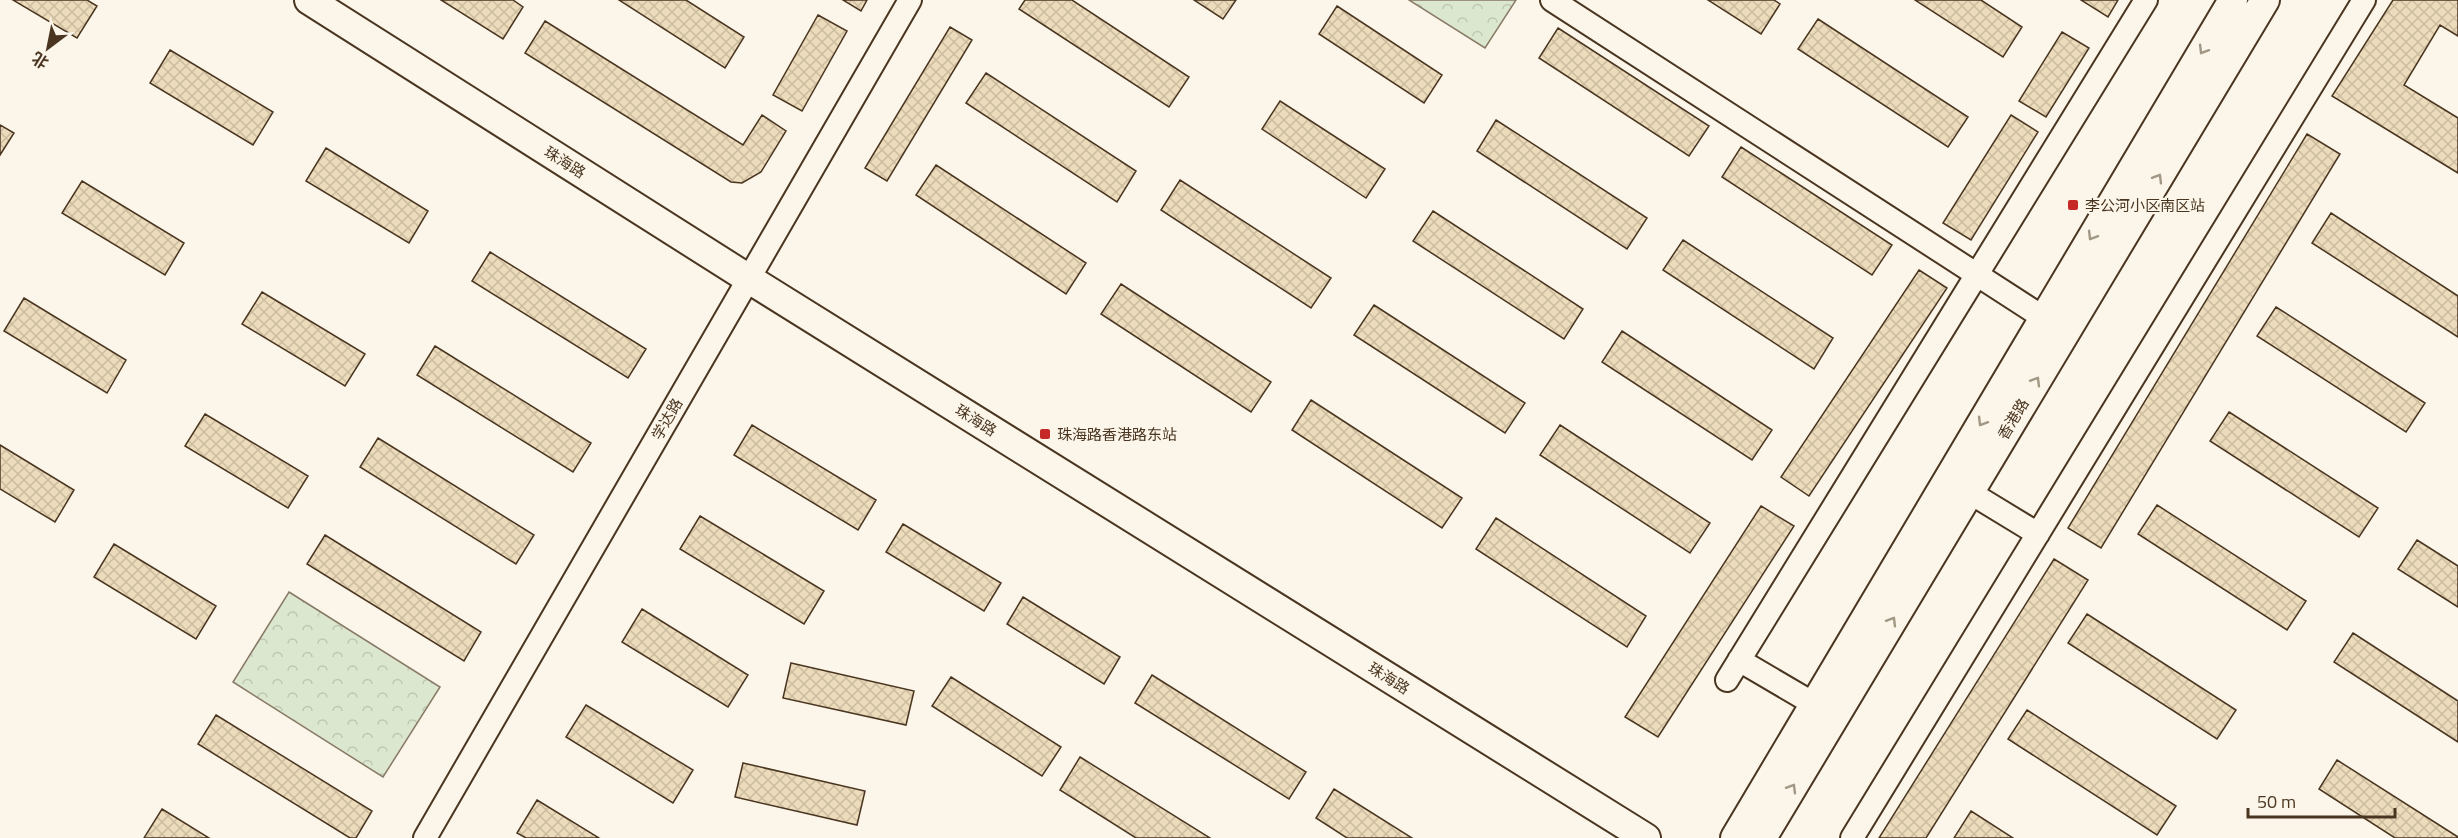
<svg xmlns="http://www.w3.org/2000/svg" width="2458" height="838" viewBox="0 0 2458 838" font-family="'Titillium Web','Noto Sans SC',sans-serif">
<defs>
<pattern id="park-crowns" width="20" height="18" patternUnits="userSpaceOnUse" patternTransform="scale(1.5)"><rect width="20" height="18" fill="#dce7d0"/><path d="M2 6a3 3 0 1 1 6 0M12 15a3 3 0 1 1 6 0" fill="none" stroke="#bec7b2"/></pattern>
<pattern id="building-cross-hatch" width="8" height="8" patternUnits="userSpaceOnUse" patternTransform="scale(1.5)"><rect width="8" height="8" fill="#ecdcbc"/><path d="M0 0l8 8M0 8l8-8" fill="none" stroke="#ccbda1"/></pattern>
</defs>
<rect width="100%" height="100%" fill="#fbf6e9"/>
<path fill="url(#park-crowns)" stroke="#887966" stroke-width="1.5" d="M1409,0h107l-31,48z
M289,592l151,95 -57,90 -150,-95z"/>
<path fill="url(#building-cross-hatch)" stroke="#4a3520" stroke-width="1.5" d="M13,0h74l10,6 -20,32z
M441,0h72l10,7 -20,32z
M619,0h67l58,37 -19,31z
M843,0h24l-6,11z
M1025,0h47l117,77 -20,30 -150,-98z
M1194,0h42l-13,19z
M1708,0h66l6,4 -19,30z
M1915,0h66l41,27 -19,30z
M2081,0h37l-10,17z
M2393,0h65v36l-18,-11 -36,60 54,33v55l-126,-77z
M1337,6l105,69 -18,28 -105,-69z
M818,15l29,16 -45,80 -29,-16z
M1818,19l150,98 -20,30 -150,-98z
M545,21l198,124 19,-30 24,16 -25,41 -19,11 -11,-1 -206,-129z
M950,27l22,13 -85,141 -22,-13z
M1558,28l151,98 -20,30 -150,-98z
M2062,32l27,16 -43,69 -27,-16z
M170,50l103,62 -20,33 -103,-62z
M986,73l150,98 -19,31 -151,-99z
M1280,101l105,68 -19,29 -104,-69z
M2011,115l27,17 -67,108 -28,-17z
M1496,120l151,98 -20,31 -150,-98z
M0,125l14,8 -14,22z
M2307,134l33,20 -239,394 -33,-20z
M1741,147l151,98 -20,30 -150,-98z
M326,148l102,63 -19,32 -103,-62z
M936,165l150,98 -20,31 -150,-99z
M1180,180l151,98 -20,30 -150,-98z
M82,181l102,62 -19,32 -103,-62z
M1433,211l150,98 -19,30 -151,-98z
M2331,213l127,83v41l-146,-94z
M1683,240l150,98 -19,31 -151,-99z
M490,252l156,97 -18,29 -156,-97z
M1919,270l28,18 -138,208 -28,-19z
M1121,284l150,98 -20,30 -150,-98z
M262,292l103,62 -20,32 -103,-62z
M24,298l102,62 -19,33 -103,-62z
M1374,305l151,98 -20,30 -151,-98z
M2276,307l149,96 -19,29 -149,-96z
M1622,331l150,99 -20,30 -150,-98z
M435,346l156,97 -18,29 -156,-97z
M1311,400l151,98 -20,30 -150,-98z
M2229,412l149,96 -19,29 -149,-96z
M205,414l103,62 -20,32 -103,-62z
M752,425l124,75 -18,30 -124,-75z
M1560,425l150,98 -20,30 -150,-98z
M378,438l156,97 -18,29 -156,-97z
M0,445l74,45 -19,32 -55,-33z
M2157,505l149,96 -19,29 -149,-96z
M1761,506l33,20 -136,211 -33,-20z
M700,516l124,75 -20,33 -124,-75z
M1496,518l150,98 -19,31 -151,-98z
M903,524l98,59 -17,28 -98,-59z
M325,535l156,97 -17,29 -157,-97z
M2417,540l41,26v41l-60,-38z
M114,544l102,62 -20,33 -102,-62z
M2054,559l34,21 -162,258h-47z
M1023,597l97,60 -16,27 -97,-60z
M642,609l106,66 -20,32 -106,-65z
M2087,614l149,96 -19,29 -149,-96z
M2353,633l105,68v41l-124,-80z
M791,663l123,28 -8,34 -123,-27z
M1152,675l154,97 -17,27 -154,-96z
M951,677l110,70 -19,29 -110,-70z
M586,705l107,65 -20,33 -107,-66z
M2027,710l149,96 -19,29 -149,-96z
M216,715l156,96 -16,27h-6l-152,-94z
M1080,757l130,81h-74l-76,-48z
M2337,760l121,77v1h-63l-76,-49z
M743,763l122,28 -8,34 -122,-28z
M1334,789l78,49h-65l-31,-20z
M537,800l62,38h-73l-9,-5z
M162,809l47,29h-65z
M1971,811l42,27h-59z"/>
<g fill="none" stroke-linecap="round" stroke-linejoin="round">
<g stroke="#4a3520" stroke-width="26">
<path id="minor" d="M1552,0l492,318
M1969,492l69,42
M1739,660l75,44
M1727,680l419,-680
M425,838l485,-838
M1852,838l512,-838"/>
</g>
<g stroke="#4a3520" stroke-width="32">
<path id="major" d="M309,0l440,279 897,559
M1735,838l498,-838
M1762,838l503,-838"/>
</g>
<use href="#minor" stroke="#fbf6e9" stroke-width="22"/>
<use href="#major" stroke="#fbf6e9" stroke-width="28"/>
</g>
<defs><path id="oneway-chevron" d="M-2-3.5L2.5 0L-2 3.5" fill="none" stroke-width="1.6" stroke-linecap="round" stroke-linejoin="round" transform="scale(1.5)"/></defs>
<g stroke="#a29684">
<use href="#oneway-chevron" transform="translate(2203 50) rotate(121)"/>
<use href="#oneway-chevron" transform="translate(2158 178) rotate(-59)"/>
<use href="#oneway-chevron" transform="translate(2092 236) rotate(121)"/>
<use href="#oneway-chevron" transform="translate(2036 381) rotate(-59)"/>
<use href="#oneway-chevron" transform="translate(1982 422) rotate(121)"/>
<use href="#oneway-chevron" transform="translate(1892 621) rotate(-59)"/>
<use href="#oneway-chevron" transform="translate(1792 788) rotate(-59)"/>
</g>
<g fill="#c62828" stroke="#fbf6e9" stroke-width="2">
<rect x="2067" y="199" width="12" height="12" rx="3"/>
<rect x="1039" y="428" width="12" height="12" rx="3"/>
</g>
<g text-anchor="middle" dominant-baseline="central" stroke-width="4.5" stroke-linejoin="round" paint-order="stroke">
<g font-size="15" fill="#4a3520" stroke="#fbf6e9">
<text transform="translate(565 162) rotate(32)">珠海路</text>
<text transform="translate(667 419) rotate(-60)">学达路</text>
<text transform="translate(2013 419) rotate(-59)">香港路</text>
<text transform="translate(976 420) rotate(32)">珠海路</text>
<text transform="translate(1389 678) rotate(32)">珠海路</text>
</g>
<g font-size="15" fill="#4a3520" stroke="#fbf6e9" text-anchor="start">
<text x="2085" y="205">李公河小区南区站</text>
<text x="1057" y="434">珠海路香港路东站</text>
</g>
</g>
<g transform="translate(48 48) rotate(212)" stroke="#fbf6e9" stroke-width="4.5" paint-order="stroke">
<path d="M0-4.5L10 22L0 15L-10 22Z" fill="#4a3520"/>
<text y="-9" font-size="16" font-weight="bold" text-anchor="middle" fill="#4a3520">北</text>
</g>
<path d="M2248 808v9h147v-9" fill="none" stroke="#4a3520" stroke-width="3"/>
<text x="2257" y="808" font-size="18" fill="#4a3520" stroke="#fbf6e9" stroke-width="4.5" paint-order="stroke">50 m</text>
</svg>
